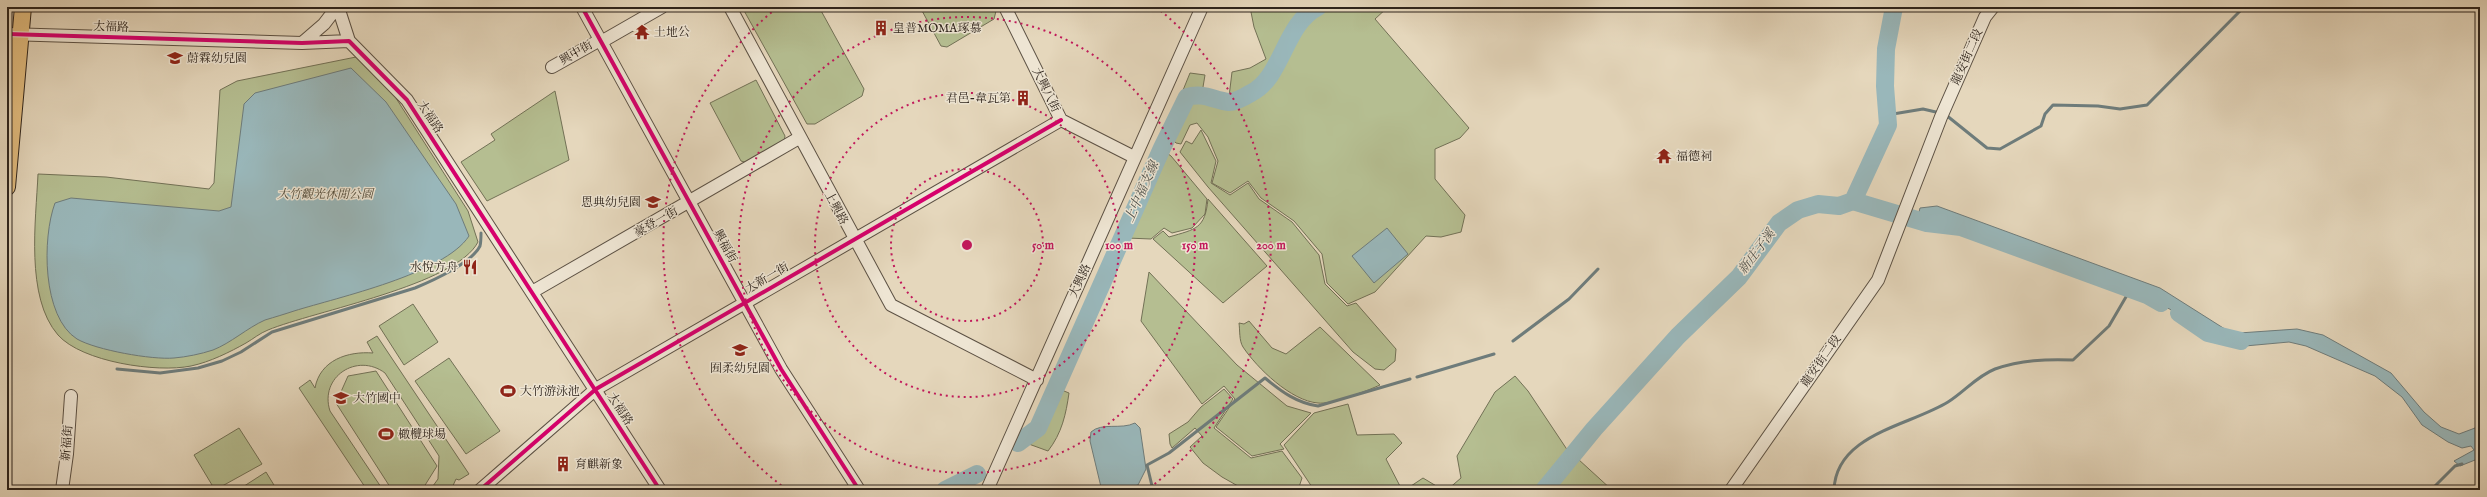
<svg xmlns="http://www.w3.org/2000/svg" width="2487" height="497" viewBox="0 0 2487 497" font-family="'IM FELL English','Noto Serif TC',serif">
<rect width="100%" height="100%" fill="#e5d7bc"/>
<filter id="stains"><feTurbulence type="fractalNoise" baseFrequency=".005" numOctaves="4"/><feColorMatrix values="0 0 0 0 .2 0 0 0 0 .09 0 0 0 0 .02 0 0 0 .5 -.17"/></filter>
<radialGradient id="worn" r=".72"><stop offset=".6" stop-color="#630" stop-opacity="0"/><stop offset="1" stop-color="#630" stop-opacity=".3"/></radialGradient>
<path fill="#b5be91" stroke="#727156" d="M742,7h77l45,82 -2,7 -47,28h-8z
M920,7h73l3,4 -2,8 -47,28 -6,-1z
M1250,7h138l-13,12 94,109 -9,10 -25,11v30l30,36 -4,17 -20,5 -15,-1 -51,56 -27,12 -21,-21 -5,-29 -28,-33 -33,-23 -13,-17 -18,12 -18,-10 6,-22 -10,-24 -11,-14 -7,2 -9,19 -5,-1 -10,-11 24,-59 15,2 -4,24 27,6 4,-33 18,-4 16,-9 -12,-32z
M1407,7h30l-12,4z
M356,57l38,38 74,116 10,31c-22,43 -164,69 -210,88 -8,3 -15,9 -22,13 -16,9 -36,19 -55,23 -34,7 -109,-4 -133,-31 -33,-38 -22,-115 -20,-161l68,3 103,12 5,-6 6,-93 17,-9z
M756,80l29,56 -1,6 -36,21 -7,-2 -31,-58z
M555,91l14,69 -82,41 -26,-39 34,-22 -4,-6z
M1201,130l15,31 -5,22 19,12 18,-12 11,16 33,23 27,33 6,29 22,22 9,-3 40,46 -1,12 -11,9 -9,-1 -22,-17 -145,-165 -28,-35 6,-11 6,3z
M1164,151l7,5 36,43 -2,15 -13,14 -20,5 -8,-5 -13,11 -24,-1z
M1208,199l59,67 -44,37 -70,-64 10,-8 6,6c27,-8 36,-8 39,-38z
M1149,272l88,93 50,41 24,7 -31,31 4,5 -32,7 -36,-29 19,-28 -11,-13 -22,18 -61,-83z
M413,304l25,38 -34,23 -25,-39z
M1249,321l23,27 14,6 34,-27 60,58c-13,6 -50,20 -62,18 -27,-2 -61,-35 -75,-56 -4,-6 -3,-17 -4,-24l5,1z
M377,336l92,138 -10,6 -3,-1 -5,11h-21l8,-11 1,-23 -54,-83c-28,-21 -66,4 -55,38l53,79h-16l-68,-102 11,-8 5,8c5,-28 33,-37 58,-35l-6,-11z
M449,358l51,73 -34,23 -51,-73z
M376,371l61,95 -15,24h-30l-56,-87 12,-27z
M1515,376l13,15 40,60 -31,39h-90l14,-12 -4,-22 38,-64z
M1054,387l15,6c-3,21 -7,40 -21,58l-22,-8z
M1224,389l9,10 -19,29 37,30 31,-7 20,27 -4,12h-53l-23,-13 -19,-14 -13,-16 12,-11 -7,-8 -23,20 -2,-4 -1,-10 19,-12 13,-15z
M1348,404l9,31 37,-1 8,9 -16,16 16,31h-88l-30,-45 30,-32z
M239,428l23,36 -47,26 -21,-35z
M1578,459l34,31h-61z
M266,472l11,18h-39z
M1423,478l20,12h-38z"/>
<path fill="#99b7ba" stroke="#6e7c7b" d="M351,68l35,34 70,102 13,32c-25,38 -130,61 -175,75 -9,3 -19,6 -29,9 -18,8 -34,23 -52,30 -12,4 -27,7 -39,8 -22,2 -78,-8 -97,-19 -35,-22 -35,-101 -22,-136l16,-5 148,13 12,-4 13,-103 11,-11z
M1937,206l223,82 68,43 11,2 58,-4 26,6 68,38 33,39 17,15 18,7 16,-6 5,-7v37l-20,8 -6,-5 20,-11 -3,-4 -9,2 -14,-6 -26,-17 -20,-28 -27,-21 -69,-30 -17,-4 -44,4 -12,-3 -97,-52 -173,-67 -31,-7 -15,3 3,-12z
M1387,228l21,26 -34,29 -22,-27z
M1135,423l5,5 6,41 -8,16c-12,3 -26,9 -37,2l-11,-46 1,-9c11,-10 30,-2 44,-9z"/>
<g fill="none" stroke-linecap="round" stroke-linejoin="round">
<path stroke="#6e7c7b" stroke-width="3" d="M1887,115l36,-6 17,4
M1946,115l41,33 13,1 41,-23 4,-12 8,-9 45,1 22,3 27,-4 97,-98
M1513,341l56,-42 29,-30
M117,369l43,4 38,-5 24,-7 19,-9 31,-20 143,-44c17,-7 57,-25 65,-42 1,-4 1,-9 1,-13
M1417,377l77,-23
M1153,490l-6,-25 22,-12 96,-75c17,14 32,25 53,28l92,-27
M1834,490c2,-56 75,-64 114,-88 16,-10 29,-26 47,-33 26,-9 51,-10 78,-9l36,-34 21,-36
M2431,490l24,-24 7,-2"/>
<path stroke="#99b7ba" stroke-width="18" d="M1853,201l74,22 34,4 186,68 14,8
M2179,313l29,20 33,8
M1018,443l20,-15 124,-280 25,-51c16,-5 26,3 42,5 6,0 17,-6 22,-9 32,-16 33,-69 67,-86
M945,490l32,-16
M1544,490l50,-61 84,-93 61,-59 40,-54 19,-13 20,-6 21,2 14,-5 35,-76 -3,-39 1,-37 8,-42"/>
<g stroke="#5c5144" stroke-width="14">
<path id="minor" d="M338,7l11,34
M582,7l199,362 78,121
M730,7l161,298 146,75
M1005,7l56,113 73,37
M7,34l295,9 47,-2 58,59 253,390
M601,42l61,-35
M302,43l22,-19 13,-17
M552,67l48,-27
M532,292l267,-154
M62,490l5,-36 4,-58
M480,490l116,-101 465,-269
M987,490l215,-483
M1731,490l147,-210 63,-163 44,-100 8,-10"/>
</g>
<g stroke="#2e241c" stroke-width="18">
<path id="major" d="M7,187l16,-180"/>
</g>
<use href="#minor" stroke="#eee5d3" stroke-width="12"/>
<use href="#major" stroke="#e2bc7e" stroke-width="16"/>
<g stroke="#eee5d3" stroke-width="6">
<path id="cycleway" d="M582,7l199,362 78,121
M7,34l295,9 47,-2 58,59 253,390
M480,490l116,-101 465,-269"/>
</g>
<use href="#cycleway" stroke="#d6006c" stroke-width="4"/>
</g>
<g fill="none" stroke="#c2185b" stroke-width="2" stroke-dasharray="2 4">
<circle cx="967" cy="245" r="76"/>
<circle cx="967" cy="245" r="152"/>
<circle cx="967" cy="245" r="228"/>
<path d="M786 489A304 304 0 0 1 778 7M1156 7A304 304 0 0 1 1148 489"/>
</g>
<defs>
<g id="building-bare" transform="scale(1.2)"><path d="M-4-6H4V6H1V3H-1V6H-4ZM-2.5-4.3h1.7v1.8h-1.7ZM.8-4.3h1.7v1.8H.8ZM-2.5-1h1.7V.8h-1.7ZM.8-1h1.7V.8H.8Z" fill="#8f2418" stroke="#eee5d3" stroke-width="2.5" paint-order="stroke"/></g>
<g id="temple-bare" transform="scale(1.2)"><path d="M0-6L5-2H3V0L6.5 2.5H4V6H1.5V3h-3V6H-4V2.5H-6.5L-3 0V-2H-5Z" fill="#8f2418" stroke="#eee5d3" stroke-width="2.5" paint-order="stroke"/></g>
<g id="school-bare" transform="scale(1.2)"><path d="M0-5L7-2L0 1L-7-2ZM-4 1L0 2.5L4 1V4Q0 6-4 4Z" fill="#8f2418" stroke="#eee5d3" stroke-width="2.5" paint-order="stroke"/></g>
<g id="restaurant-bare" transform="scale(1.2)"><path d="M-5-6h1v4h1v-4h1v4h1v-4h1v5L-1.5 .5V6h-2V.5L-5-1ZM5-6V6H3V1.5H1.5Q1.5-4 5-6Z" fill="#8f2418" stroke="#eee5d3" stroke-width="2.5" paint-order="stroke"/></g>
<g id="stadium-bare" transform="scale(1.2)"><path d="M0-5a6.5 5 0 1 0 0 10a6.5 5 0 1 0 0-10ZM-3.5-1.8h7v3.6h-7Z" fill="#8f2418" stroke="#eee5d3" stroke-width="2.5" paint-order="stroke"/></g>
</defs>
<g fill-rule="evenodd">
<use href="#building-bare" x="881" y="28"/>
<use href="#temple-bare" x="642" y="32"/>
<use href="#school-bare" x="175" y="58"/>
<use href="#building-bare" x="1023" y="98"/>
<use href="#temple-bare" x="1664" y="156"/>
<use href="#school-bare" x="653" y="202"/>
<use href="#restaurant-bare" x="470" y="267"/>
<use href="#school-bare" x="740" y="350"/>
<use href="#stadium-bare" x="508" y="391"/>
<use href="#school-bare" x="341" y="398"/>
<use href="#stadium-bare" x="386" y="434"/>
<use href="#building-bare" x="563" y="464"/>
</g>
<g text-anchor="middle" dominant-baseline="central" stroke-width="3" stroke-linejoin="round" paint-order="stroke">
<g font-size="12" fill="#2e241c" stroke="#eee5d3">
<text transform="translate(111 27) rotate(2)">大福路</text>
<text transform="translate(576 53) rotate(-30)">興中街</text>
<text transform="translate(1967 57) rotate(-66)">龍安街二段</text>
<text transform="translate(1046 90) rotate(64)">大興八街</text>
<text transform="translate(430 117) rotate(57)">大福路</text>
<text transform="translate(836 208) rotate(62)">上興路</text>
<text transform="translate(656 222) rotate(-30)">豪登一街</text>
<text transform="translate(725 246) rotate(61)">興福街</text>
<text transform="translate(767 278) rotate(-30)">大新一街</text>
<text transform="translate(1080 281) rotate(-66)">大興路</text>
<text transform="translate(1821 361) rotate(-55)">龍安街二段</text>
<text transform="translate(620 409) rotate(58)">大福路</text>
<text transform="translate(67 443) rotate(-85)">新福街</text>
</g>
<g font-size="12" fill="#2e241c" stroke="#eee5d3" text-anchor="start">
<text x="893" y="28">皇普MOMA琢慕</text>
<text x="654" y="32">土地公</text>
<text x="187" y="58">蔚霖幼兒園</text>
<text x="1011" y="98" text-anchor="end">君邑-韋瓦第</text>
<text x="1676" y="156">福德祠</text>
<text x="641" y="202" text-anchor="end">恩典幼兒園</text>
<text x="458" y="267" text-anchor="end">水悅方舟</text>
<text x="740" y="368" text-anchor="middle">囿柔幼兒園</text>
<text x="520" y="391">大竹游泳池</text>
<text x="353" y="398">大竹國中</text>
<text x="398" y="434">橄欖球場</text>
<text x="575" y="464">育麒新象</text>
</g>
<g font-size="12" font-style="italic" fill="#504a39" stroke="#eee5d3">
<text x="325" y="194">大竹觀光休閒公園</text>
</g>
<g font-size="13" font-style="italic" fill="#4e504b" stroke="#eee5d3">
<text transform="translate(1142 192) rotate(-66)">上中福支線</text>
<text transform="translate(1757 252) rotate(-53)">新庄子溪</text>
</g>
</g>
<circle cx="967" cy="245" r="6" fill="#c2185b" stroke="#eee5d3" stroke-width="2"/>
<g font-size="12" text-anchor="middle" font-weight="bold" fill="#c2185b" stroke="#eee5d3" stroke-width="3" stroke-linejoin="round" paint-order="stroke">
<text x="1043" y="249">50 m</text>
<text x="1119" y="249">100 m</text>
<text x="1195" y="249">150 m</text>
<text x="1271" y="249">200 m</text>
</g>
<rect width="2487" height="497" fill="none" stroke="#e5d7bc" stroke-width="24"/>
<rect x="8" y="8" width="2471" height="481" fill="none" stroke="#2e241c" stroke-width="2"/>
<rect x="12" y="12" width="2463" height="473" fill="none" stroke="#2e241c"/>
<rect width="100%" height="100%" filter="url(#stains)"/>
<rect width="100%" height="100%" fill="url(#worn)"/>
</svg>
